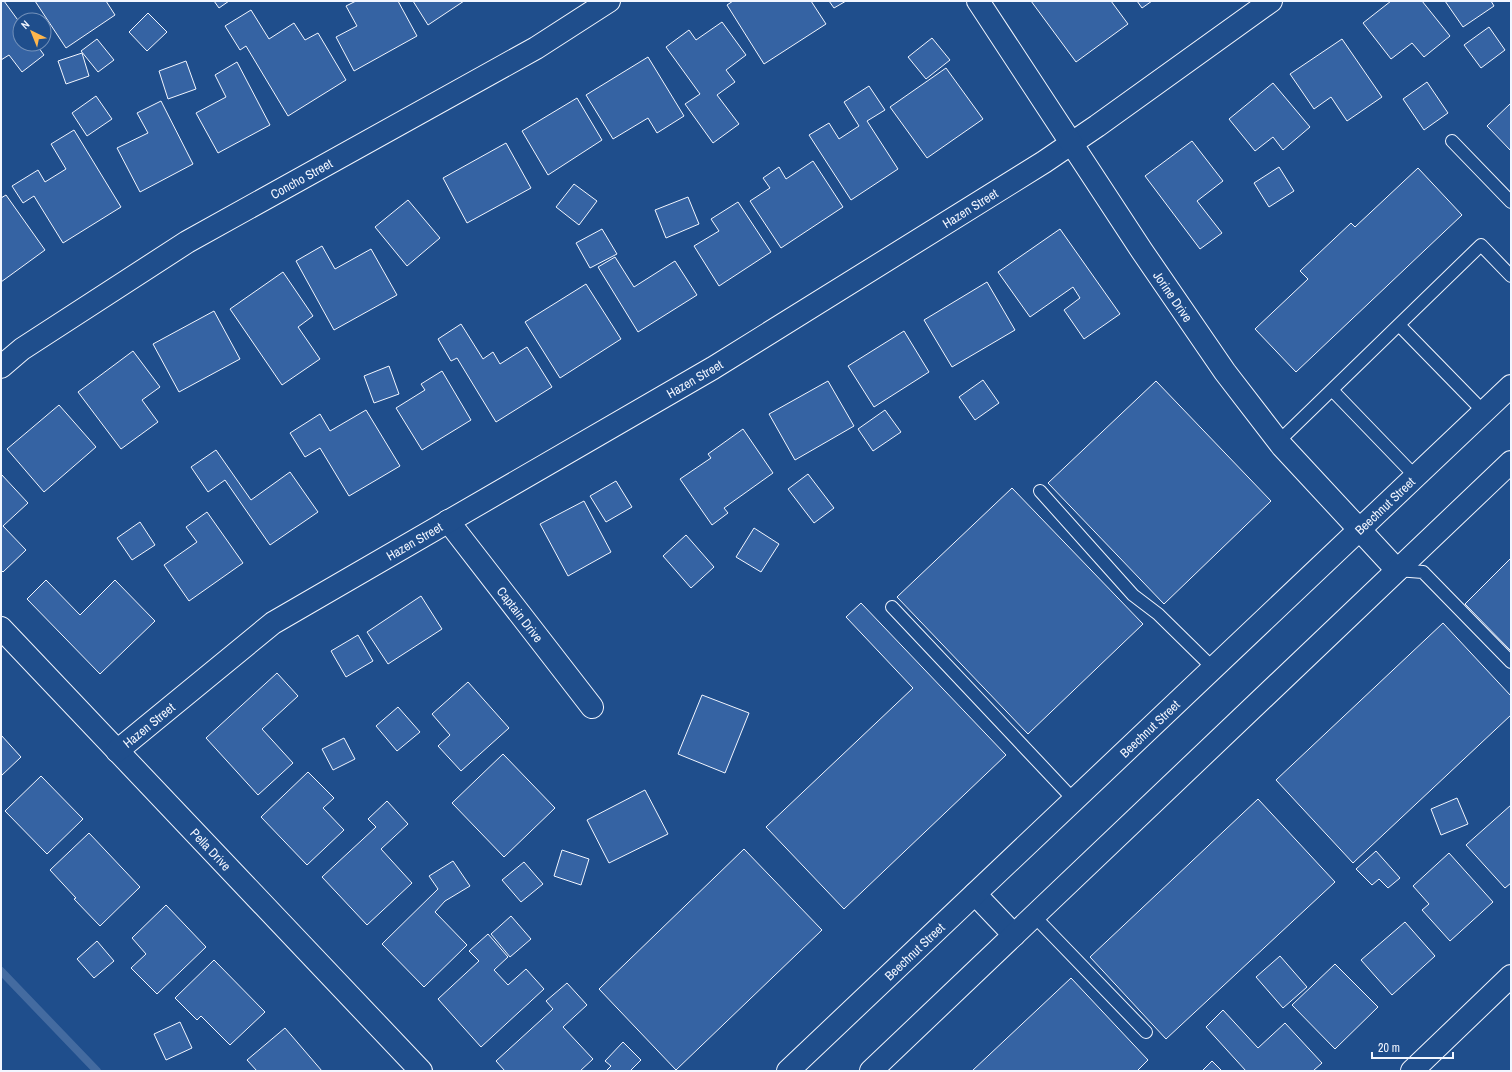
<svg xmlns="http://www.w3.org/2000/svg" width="1512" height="1072" viewBox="0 0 1512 1072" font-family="'Archivo Narrow',sans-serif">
<rect width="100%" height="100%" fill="#1f4e8c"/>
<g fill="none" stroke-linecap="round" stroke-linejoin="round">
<path stroke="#446ba0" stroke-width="8" d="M1,971l96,100"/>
</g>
<path fill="#3563a3" stroke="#f2f6ff" d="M1,1h3l16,22v21h16l8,11 -22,17 -13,-17 -8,5z
M35,1h71l9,14 -49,33z
M214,1h15l-10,7z
M356,1h42l19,35 -63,35 -18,-34 21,-11 -11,-20z
M413,1h51l-36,24z
M733,1h78l15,23 -62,40 -37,-59z
M829,1h17l-12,7z
M1031,1h80l17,23 -52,38z
M1137,1h15l-10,7z
M1391,1h31l28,35 -26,21 -12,-14 -21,16 -28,-36z
M1445,1h46l3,5 -31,21z
M251,10l18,29 25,-16 11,17 13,-7 28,47 -58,36 -42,-70 -6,4 -15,-24z
M148,13l19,19 -20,19 -18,-19z
M722,22l24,33 -20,15 9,12 -18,13 22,29 -26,19 -28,-39 15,-10 -34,-47 23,-17 7,10z
M1489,27l16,23 -24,18 -17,-23z
M932,38l18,22 -24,19 -18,-22z
M97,39l17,21 -16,12 -17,-21z
M1342,39l40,58 -35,24 -16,-24 -17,12 -24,-35z
M82,53l7,23 -23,8 -8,-23z
M648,57l36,59 -27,17 -9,-15 -35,21 -27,-44z
M186,61l10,28 -28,10 -9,-28z
M237,62l33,63 -52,28 -22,-40 30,-16 -11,-22z
M946,68l37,51 -56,39 -37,-51z
M1427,82l21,31 -24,17 -21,-31z
M1273,83l37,44 -27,23 -10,-13 -18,14 -26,-32z
M869,86l16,24 -18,11 31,48 -47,31 -42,-65 20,-12 10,16 20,-13 -15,-24z
M96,96l16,23 -25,17 -15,-23z
M577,98l25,42 -54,35 -26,-44z
M161,101l32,63 -53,28 -23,-44 31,-15 -11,-20z
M1511,103v48l-24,-25z
M74,130l47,77 -58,36 -29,-47 -11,7 -11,-17 26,-16 7,12 21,-13 -15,-25z
M1192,141l31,40 -26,20 25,32 -22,16 -55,-73z
M506,143l25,45 -64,35 -24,-45z
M813,161l30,46 -62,41 -31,-47 20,-13 -7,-10 16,-11 7,12z
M1279,167l15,24 -25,16 -15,-24z
M1418,168l44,47 -166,157 -41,-43 53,-50 -8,-8 51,-48 4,4z
M574,184l23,17 -18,24 -23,-18z
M6,195l39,55 -44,32v-84z
M688,197l11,27 -33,14 -11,-28z
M408,200l32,38 -33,28 -32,-39z
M738,202l33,50 -52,34 -25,-40 25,-15 -8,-12z
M602,229l15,25 -27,14 -14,-25z
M1060,229l60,85 -36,25 -20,-29 16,-12 -7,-11 -43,30 -32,-45z
M322,246l13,23 36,-20 26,46 -63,35 -38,-69z
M615,257l19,30 41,-26 22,34 -59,37 -40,-65z
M283,272l30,44 -15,11 22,32 -38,26 -52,-76z
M987,282l28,48 -63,37 -28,-47z
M586,284l35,55 -61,39 -35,-56z
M214,311l26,48 -61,33 -26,-48z
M461,324l22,35 10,-7 7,12 27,-17 25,40 -56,35 -39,-64 -6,3 -13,-22z
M904,331l25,41 -55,35 -26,-41z
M133,351l27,36 -18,13 16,22 -37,27 -43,-57z
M389,366l10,28 -25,9 -10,-27z
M442,371l29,49 -49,30 -26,-42 29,-18 -4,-6z
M983,380l16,23 -24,17 -16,-23z
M828,381l26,45 -59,34 -26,-46z
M1156,381l115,120 -107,103 -116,-121z
M59,405l37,42 -52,45 -37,-43z
M366,410l34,56 -51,30 -29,-48 -15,9 -15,-24 30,-19 10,17z
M885,410l16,22 -28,19 -15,-22z
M743,429l30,44 -49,35 4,5 -16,12 -32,-46 31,-21 -3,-4z
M216,450l35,50 39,-28 28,40 -48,33 -45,-65 -17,12 -17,-25z
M1,474l27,29 -25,23 23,24 -23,22 -2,-2z
M808,474l26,34 -20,15 -26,-34z
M616,481l16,26 -26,15 -16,-26z
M1012,488l131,136 -115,110 -131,-137z
M584,501l27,51 -43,24 -28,-52z
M207,512l36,51 -54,38 -25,-36 33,-23 -11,-15z
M140,522l15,23 -23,15 -15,-22z
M754,528l25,16 -18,28 -25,-15z
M686,535l28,32 -23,21 -28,-32z
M1511,558v93l-46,-47z
M46,580l34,35 35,-35 40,41 -55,53 -73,-75z
M421,596l21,33 -54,35 -21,-32z
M861,603l145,152 -162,154 -78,-82 147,-139 -67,-71z
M1443,623l68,73v19l-158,148 -77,-83z
M358,635l15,26 -27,16 -15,-26z
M277,673l21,23 -36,33 31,34 -35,32 -52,-57z
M468,682l41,46 -48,43 -23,-25 12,-11 -18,-21z
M702,695l47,18 -24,60 -47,-19z
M398,707l22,25 -23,19 -21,-25z
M1,735l20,22 -20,19z
M344,738l11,21 -22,11 -11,-21z
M503,754l52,54 -51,49 -52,-54z
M308,772l26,26 -11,10 21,22 -37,35 -46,-48z
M41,776l42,43 -36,35 -42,-43z
M645,790l23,44 -59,29 -22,-43z
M1457,798l11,26 -27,11 -10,-26z
M1258,799l77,83 -169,157 -76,-82z
M387,801l21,23 -27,25 31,34 -45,42 -45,-48 54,-50 -8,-8z
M1511,805v78l-6,5 -39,-43z
M89,833l51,54 -40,39 -26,-27 2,-1 -26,-28z
M744,849l78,81 -146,140 -77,-81z
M562,850l27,9 -8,26 -27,-9z
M1376,851l24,27 -12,10 -9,-9 -7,6 -16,-16z
M1449,853l44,49 -43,39 -28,-31 7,-6 -16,-18z
M453,861l17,25 -25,15 -10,11 32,33 -43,42 -42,-43 56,-55 -9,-13z
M524,862l19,22 -22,18 -19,-22z
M166,905l40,42 -49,47 -26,-26 15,-14 -14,-16z
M511,916l20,23 -21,18 -19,-23z
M1405,922l30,34 -43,39 -31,-35z
M488,934l20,23 -14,13 14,15 18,-16 18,20 -63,58 -43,-48 41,-38 -10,-10z
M97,941l17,20 -20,17 -17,-19z
M1280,956l27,31 -24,21 -27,-31z
M214,960l51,52 -35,33 -29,-29 -4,4 -22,-22z
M1335,964l43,43 -43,42 -43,-44z
M1071,978l77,82 -11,11h-165z
M567,983l20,22 -24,22 30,32 -13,12h-75l-9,-10 57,-52 -7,-8z
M1223,1010l35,38 27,-25 37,40 -9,8h-67l-40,-44z
M180,1022l12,26 -26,12 -12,-26z
M285,1028l37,43h-65l-10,-11z
M623,1042l18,18 -11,11h-24l5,-5 -6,-5z
M1212,1061l10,10h-20z"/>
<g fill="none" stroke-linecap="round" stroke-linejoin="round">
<g stroke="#f2f6ff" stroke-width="14">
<path id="service" d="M1452,141l59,61
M1399,325l85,87
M1332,390l83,86
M1278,442l203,-197 30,31
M1040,491l93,104 25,19 55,54
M1397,570l26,2 88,90
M892,607l182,193
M1034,916l112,116"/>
</g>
<g stroke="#f2f6ff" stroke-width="24">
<g id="minor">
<path id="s1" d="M1,367l21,-18 165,-107 349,-194 73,-47"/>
<path id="s2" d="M448,521l144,186"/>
<path id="s3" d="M1,628l420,443"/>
<path id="s4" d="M117,751l156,-128 440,-255 331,-206 53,-36 174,-125"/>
<path d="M1412,1071l99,-95"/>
</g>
</g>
<g stroke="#f2f6ff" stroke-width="24">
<g id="tertiary">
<path id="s5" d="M978,1l164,250 83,121 57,74 115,124"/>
</g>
</g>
<g stroke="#f2f6ff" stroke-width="24">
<g id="secondary">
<path d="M975,894l39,41"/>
<path id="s6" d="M788,1071l723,-685"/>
<path d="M871,1071l640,-609"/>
</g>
</g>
<use href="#service" stroke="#1f4e8c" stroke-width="12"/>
<use href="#minor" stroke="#1f4e8c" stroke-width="22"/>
<use href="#tertiary" stroke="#1f4e8c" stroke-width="22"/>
<use href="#secondary" stroke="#1f4e8c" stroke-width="22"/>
</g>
<g text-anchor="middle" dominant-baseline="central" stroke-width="3" stroke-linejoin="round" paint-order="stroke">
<g font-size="13" fill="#f2f6ff" stroke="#1f4e8c">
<text stroke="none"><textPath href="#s1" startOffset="355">Concho Street</textPath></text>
<text stroke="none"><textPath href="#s4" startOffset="1013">Hazen Street</textPath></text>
<text stroke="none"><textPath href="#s5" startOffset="354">Jorine Drive</textPath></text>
<text stroke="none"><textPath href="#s4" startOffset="689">Hazen Street</textPath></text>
<text stroke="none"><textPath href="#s6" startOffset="822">Beechnut Street</textPath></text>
<text stroke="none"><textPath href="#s4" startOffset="365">Hazen Street</textPath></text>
<text stroke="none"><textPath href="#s2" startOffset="118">Captain Drive</textPath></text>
<text stroke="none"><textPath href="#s4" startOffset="41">Hazen Street</textPath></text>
<text stroke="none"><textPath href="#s6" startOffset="498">Beechnut Street</textPath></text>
<text stroke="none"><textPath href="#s3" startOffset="305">Pella Drive</textPath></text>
<text stroke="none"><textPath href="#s6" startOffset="174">Beechnut Street</textPath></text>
</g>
</g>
<rect width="1512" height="1072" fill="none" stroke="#f2f6ff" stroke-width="4"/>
<g transform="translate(32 32) rotate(317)"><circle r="19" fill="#1f4e8c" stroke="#7391ba"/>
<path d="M0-3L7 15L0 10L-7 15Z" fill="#ffb74d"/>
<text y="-6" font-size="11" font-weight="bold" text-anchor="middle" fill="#f2f6ff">N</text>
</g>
<path d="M1372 1052v6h81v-6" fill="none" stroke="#f2f6ff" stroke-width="2"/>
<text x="1378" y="1052" font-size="12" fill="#f2f6ff" stroke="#1f4e8c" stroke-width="3" paint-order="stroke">20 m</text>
</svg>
